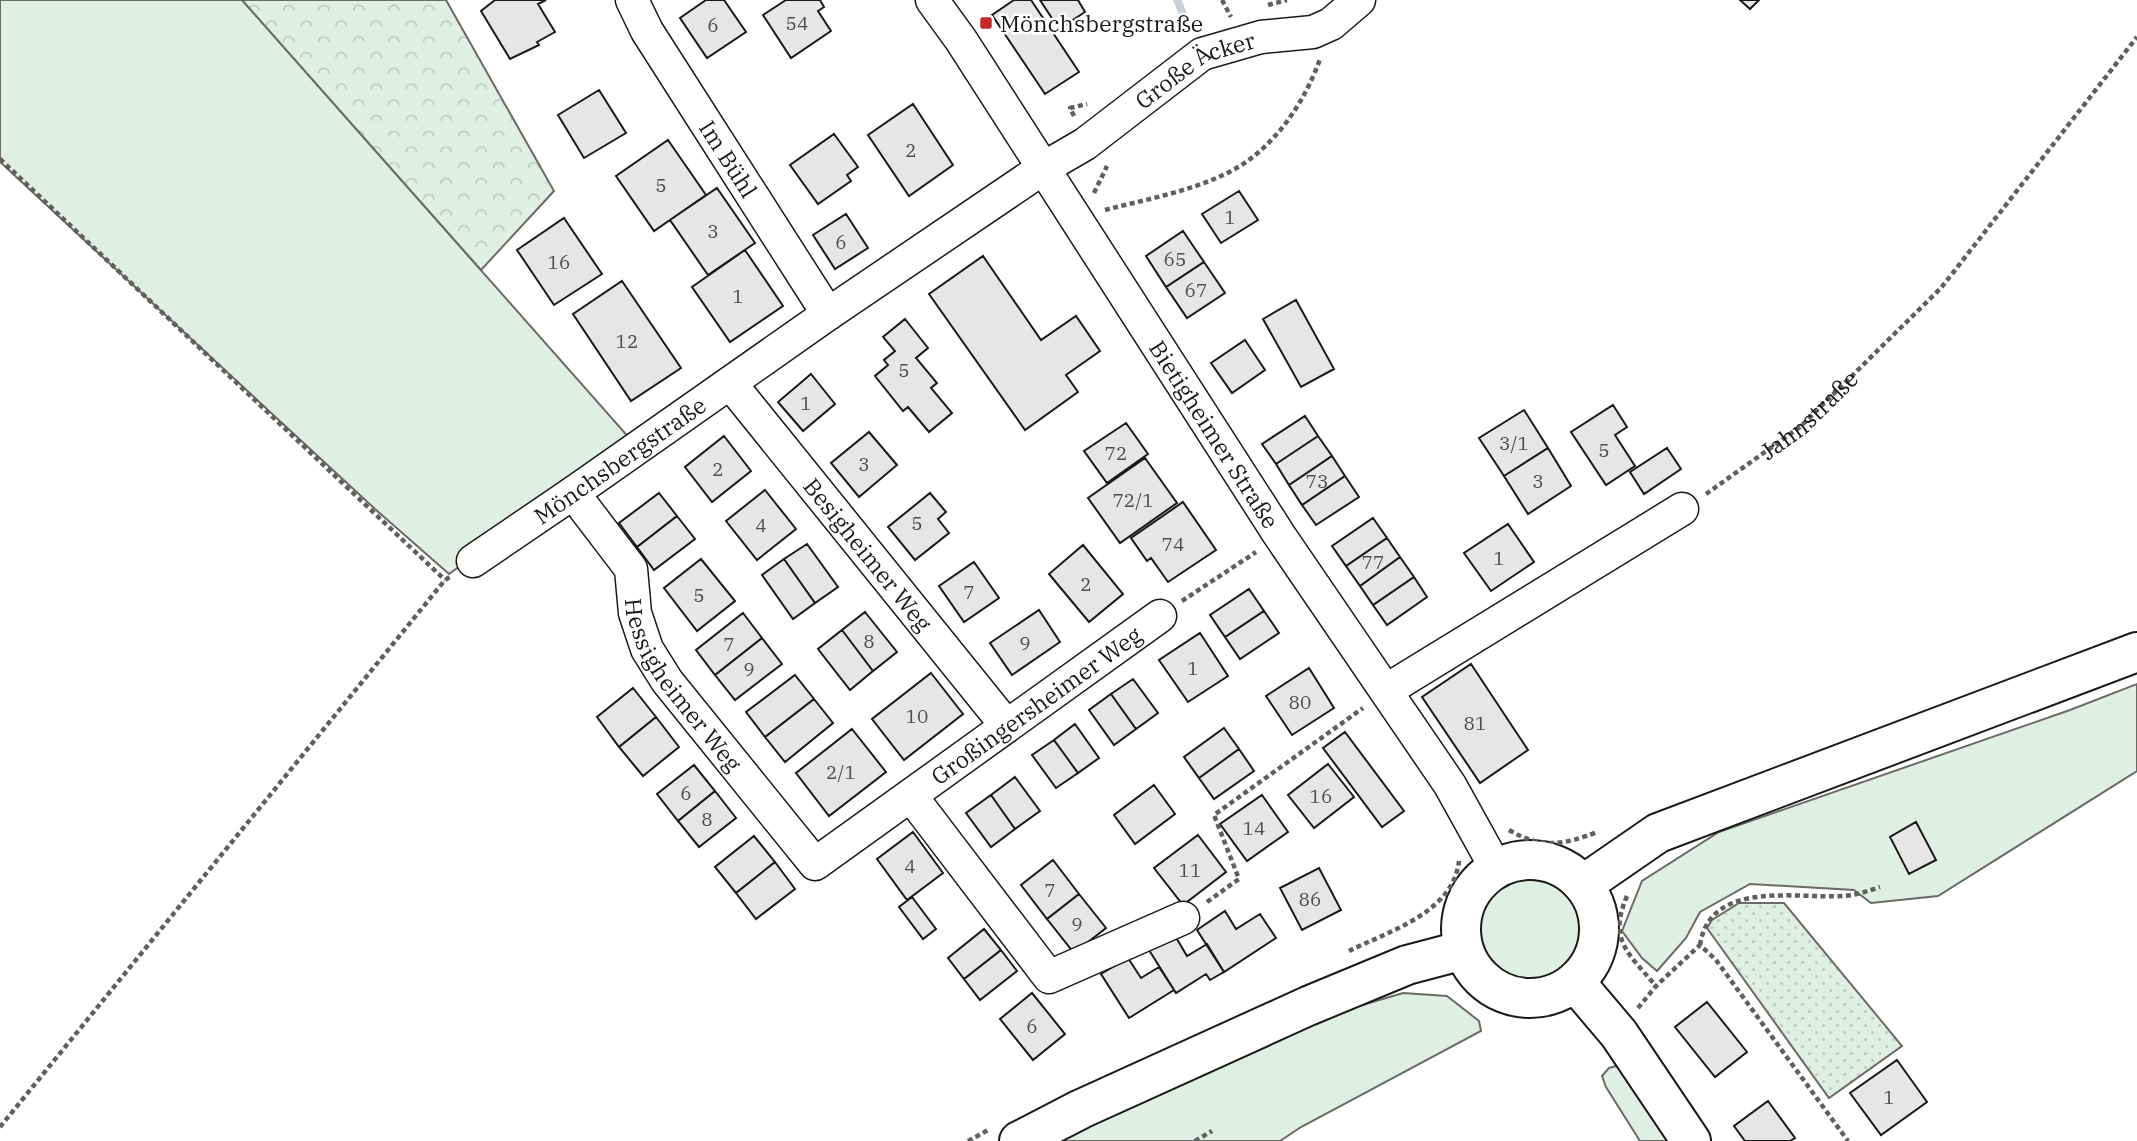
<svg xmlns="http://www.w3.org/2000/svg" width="2137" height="1141" viewBox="0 0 2137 1141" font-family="'IBM Plex Serif',serif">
<defs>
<pattern id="forest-crowns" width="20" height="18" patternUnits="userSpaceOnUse" patternTransform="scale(1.75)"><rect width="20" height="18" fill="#e0efe3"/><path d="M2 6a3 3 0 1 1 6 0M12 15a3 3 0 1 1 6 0" fill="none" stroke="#c0ccc2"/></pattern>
<pattern id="garden-dots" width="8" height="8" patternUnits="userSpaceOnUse" patternTransform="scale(1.75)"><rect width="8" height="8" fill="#e0efe3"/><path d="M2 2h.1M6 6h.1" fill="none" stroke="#c0ccc2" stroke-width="1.8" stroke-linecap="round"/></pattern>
</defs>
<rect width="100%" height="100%" fill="#fff"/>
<path fill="#e0efe3" stroke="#6a6a6a" stroke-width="2" d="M0,0h242l390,441 -183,133 -74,-65 -375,-347z
M2137,684v87l-199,125 -67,7 -17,-13 -104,-6 -50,28 -14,26 -29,33 -15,-13 -20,-27 20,-50 77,-49 351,-122z
M1479 931a53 53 0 1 1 106 0a53 53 0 1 1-106 0Z
M1403,993l44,3 32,25 2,10 -180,96 -21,14h-225l287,-130z
M1620,1065l55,76h-35l-34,-54 -4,-11 7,-8z"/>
<path fill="url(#forest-crowns)" stroke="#6a6a6a" stroke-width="2" d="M242,0h204l108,191 -73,79z"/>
<path fill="url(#garden-dots)" stroke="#6a6a6a" stroke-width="2" d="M1739,903h45l118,143 -73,52 -122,-170 5,-8z"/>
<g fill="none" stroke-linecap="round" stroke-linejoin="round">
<path stroke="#c6d2dc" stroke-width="8" d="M1177,0l10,23"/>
</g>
<path fill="#e6e6e6" stroke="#1a1a1a" stroke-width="2" d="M495,0h51l-8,4 17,28 -18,10 2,3 -29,14 -29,-48z
M706,0h18l22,32 -39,26 -27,-40z
M786,0h34l4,7 -6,4 13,20 -40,27 -28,-43z
M1014,0h17l48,72 -34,22 -53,-79z
M1040,0h38l7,12 -26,17z
M1740,0h19l-9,9z
M599,90l27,43 -42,25 -26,-43z
M913,104l40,61 -44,31 -41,-61z
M834,134l24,33 -11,8 4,6 -33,23 -28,-39z
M668,140l38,55 -52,36 -38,-55z
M717,188l38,55 -47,32 -38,-55z
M1239,191l19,29 -37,23 -19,-29z
M846,214l22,34 -33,21 -22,-34z
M564,218l38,56 -48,31 -37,-55z
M1183,231l21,31 -38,25 -20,-31z
M745,250l38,56 -53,36 -38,-55z
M983,256l58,84 35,-24 24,35 -34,24 12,17 -53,38 -96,-136z
M1204,262l21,31 -38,25 -21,-31z
M622,281l59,87 -50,33 -58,-87z
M1296,300l38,69 -33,18 -38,-68z
M905,319l23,29 -12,10 21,25 -6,5 21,25 -23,19 -21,-25 -5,4 -28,-35 13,-11 -4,-5 11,-9 -12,-14z
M1245,340l20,30 -33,23 -21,-30z
M811,374l24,30 -32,27 -25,-29z
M1613,405l14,22 -12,8 20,31 -29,19 -35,-53z
M1524,410l24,38 -44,28 -25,-38z
M1305,416l13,20 -42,28 -14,-20z
M1126,423l22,31 -41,29 -23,-32z
M869,432l28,33 -38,32 -28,-34z
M724,436l27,35 -39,31 -27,-35z
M1318,436l14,20 -43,29 -13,-21z
M1548,448l23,38 -43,28 -24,-38z
M1667,448l14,21 -37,25 -14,-22z
M1332,456l13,20 -43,29 -13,-20z
M1145,458l32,45 -57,40 -32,-45z
M1345,476l14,21 -43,28 -14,-20z
M765,490l31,39 -39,31 -31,-39z
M659,493l18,23 -40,31 -18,-24z
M930,493l16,19 -8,7 11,14 -34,27 -27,-33z
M1183,502l33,48 -48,32 -17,-24 -4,3 -16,-23z
M677,516l18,23 -41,31 -17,-23z
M1373,518l14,20 -41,28 -14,-20z
M1508,524l26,38 -43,29 -27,-38z
M1387,538l13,19 -40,29 -14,-20z
M807,544l31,43 -23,16 -31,-44z
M1083,545l40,49 -34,28 -40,-48z
M1400,557l14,20 -41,28 -13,-19z
M701,559l34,42 -38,30 -33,-43z
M784,559l31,44 -22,16 -31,-44z
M974,562l25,36 -35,24 -25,-36z
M1414,577l13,20 -40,28 -14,-20z
M1249,589l15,22 -39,26 -15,-22z
M1039,610l21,32 -48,33 -22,-32z
M1264,611l15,22 -39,26 -15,-22z
M865,612l32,40 -24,19 -31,-41z
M743,613l19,25 -47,37 -19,-25z
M842,630l31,41 -23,19 -32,-41z
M1200,633l28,43 -40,26 -29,-42z
M762,638l20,26 -47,36 -20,-25z
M1471,664l57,86 -48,33 -58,-86z
M1309,668l25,40 -42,27 -26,-39z
M931,673l32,41 -59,46 -32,-41z
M795,675l19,24 -49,38 -19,-25z
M1133,679l25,34 -22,16 -25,-35z
M633,688l23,29 -37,30 -22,-30z
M1111,694l25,35 -22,16 -25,-35z
M814,699l19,24 -48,39 -20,-25z
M656,717l23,30 -36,29 -24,-29z
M1075,724l24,34 -21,15 -24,-33z
M1224,728l15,21 -40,29 -15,-21z
M852,729l34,43 -57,44 -33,-43z
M1345,732l59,79 -22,16 -59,-79z
M1054,740l24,33 -22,15 -24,-33z
M1239,749l15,22 -40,28 -15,-21z
M1328,764l26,33 -40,31 -26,-33z
M694,765l21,26 -37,30 -21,-27z
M1015,777l25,34 -25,18 -24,-34z
M1154,785l21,29 -40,30 -21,-29z
M715,791l21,27 -37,29 -21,-26z
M991,795l24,34 -24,18 -25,-34z
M1262,795l26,37 -41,29 -27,-37z
M1916,822l20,38 -27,14 -19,-37z
M913,832l30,41 -36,27 -30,-41z
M1198,835l28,37 -43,33 -29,-37z
M754,836l21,26 -39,31 -21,-26z
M1053,860l26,34 -32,25 -26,-34z
M775,862l20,27 -39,30 -20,-26z
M1319,868l22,42 -39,20 -22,-42z
M1079,894l27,34 -32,25 -27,-34z
M912,897l24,32 -13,10 -24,-32z
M1225,911l11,18 24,-15 16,24 -52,34 -27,-42z
M984,929l17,21 -37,29 -16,-21z
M1174,934l13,22 20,-12 17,28 -14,8 -4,-6 -30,19 -27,-43z
M1001,950l16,21 -37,29 -16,-21z
M1128,958l13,20 18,-11 15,23 -45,28 -28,-44z
M1032,993l33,41 -32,26 -33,-41z
M1707,1002l40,50 -32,25 -40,-50z
M1897,1060l30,42 -46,33 -31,-42z
M1768,1101l27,37 -5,3h-45l-11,-15z"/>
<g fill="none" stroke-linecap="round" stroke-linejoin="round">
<g stroke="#1a1a1a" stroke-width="35">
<g id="minor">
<path id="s2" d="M632,0l15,31 181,283"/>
<path id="s3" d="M932,0l29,40 319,496 170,249 46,83"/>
<path id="s4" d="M730,383l276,342"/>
<path id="s5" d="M573,493l58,76 4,44 12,36 20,32 148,183 345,-248"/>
<path id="s6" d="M473,561l100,-68 255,-179 214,-145 43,-25 117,-90 59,-17 52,-5 18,-8 28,-24"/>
<path d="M1387,690l295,-181"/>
<path d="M911,796l138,181 134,-59"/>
</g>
</g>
<g stroke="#1a1a1a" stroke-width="42">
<path id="major" d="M1461 929a69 69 0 1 1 138 0a69 69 0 1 1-138 0Z
M1584,884l74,-51 479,-181
M1575,982l44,52 72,107
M1019,1141l62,-32 227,-103 99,-41 57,-15"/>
</g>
<g stroke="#5f5f5f" stroke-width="4.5" stroke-dasharray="5 3.5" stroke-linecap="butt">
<path d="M1222,0l9,17"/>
<path d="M1268,5l19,-5"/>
<path d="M1074,116l-4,-8 17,-4"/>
<path d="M0,159l445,421"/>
<path d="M1094,193l13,-27"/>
<path d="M1105,210c42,-11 89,-19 128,-40 41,-22 72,-68 87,-111"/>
<path id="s1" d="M1706,494l94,-67 141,-139 196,-251"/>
<path d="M1182,601l74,-49"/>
<path d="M1509,830c32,19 55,15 88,2"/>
<path d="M1627,896c-19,44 1,57 29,90"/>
<path d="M1207,902l32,-23 -25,-64 149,-107"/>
<path d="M1700,945c10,-66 96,-46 144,-49 13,-1 24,-5 36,-9"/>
<path d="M1349,951c40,-20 104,-38 110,-90"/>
<path d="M1638,1008l18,-22 44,-41 16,15 132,181"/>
<path d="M0,1127l445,-547 6,-4"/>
<path d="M968,1141l22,-12"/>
<path d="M1195,1141l17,-10"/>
</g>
<use href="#minor" stroke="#fff" stroke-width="32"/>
<use href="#major" stroke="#fff" stroke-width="38"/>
</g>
<rect fill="#c62828" stroke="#fff" stroke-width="2.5" x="979" y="16" width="14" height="14" rx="3.5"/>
<g text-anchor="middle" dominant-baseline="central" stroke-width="5" stroke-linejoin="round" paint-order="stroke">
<g font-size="19" fill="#4d4d4d">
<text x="797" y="23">54</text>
<text x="713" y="25">6</text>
<text x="911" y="150">2</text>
<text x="661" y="185">5</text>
<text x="1230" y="217">1</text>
<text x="713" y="231">3</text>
<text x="841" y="242">6</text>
<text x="1175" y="259">65</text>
<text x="559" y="262">16</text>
<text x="1196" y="290">67</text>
<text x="738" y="296">1</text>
<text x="627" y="341">12</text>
<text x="904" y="370">5</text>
<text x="806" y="403">1</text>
<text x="1514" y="443">3/1</text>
<text x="1604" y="450">5</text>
<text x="1116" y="453">72</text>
<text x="864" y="464">3</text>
<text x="718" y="469">2</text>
<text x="1317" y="481">73</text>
<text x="1538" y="481">3</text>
<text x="1133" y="500">72/1</text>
<text x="917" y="523">5</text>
<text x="761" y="525">4</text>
<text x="1173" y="544">74</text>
<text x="1499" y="558">1</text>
<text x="1373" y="562">77</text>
<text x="1086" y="584">2</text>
<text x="969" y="592">7</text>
<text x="699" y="595">5</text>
<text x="869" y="641">8</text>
<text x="1025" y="643">9</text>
<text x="729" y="644">7</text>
<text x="1193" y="668">1</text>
<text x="749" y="669">9</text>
<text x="1300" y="702">80</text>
<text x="917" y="716">10</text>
<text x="1475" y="723">81</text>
<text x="841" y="772">2/1</text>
<text x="686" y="793">6</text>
<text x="1321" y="796">16</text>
<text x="707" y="819">8</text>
<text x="1254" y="828">14</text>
<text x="910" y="866">4</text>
<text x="1190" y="870">11</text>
<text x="1050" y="890">7</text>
<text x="1310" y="899">86</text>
<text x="1077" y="924">9</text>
<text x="1032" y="1026">6</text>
<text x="1889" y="1097">1</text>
</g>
<g font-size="23" fill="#1a1a1a" stroke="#fff" text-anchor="start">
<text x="1000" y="23">Mönchsbergstraße</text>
</g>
<g font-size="23" fill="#1a1a1a" stroke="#fff">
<text stroke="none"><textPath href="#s6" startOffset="875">Große Äcker</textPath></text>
<text stroke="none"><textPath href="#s2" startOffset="186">Im Bühl</textPath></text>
<text stroke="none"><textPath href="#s1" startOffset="130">Jahnstraße</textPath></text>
<text stroke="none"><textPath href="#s3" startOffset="518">Bietigheimer Straße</textPath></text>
<text stroke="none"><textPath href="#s6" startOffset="178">Mönchsbergstraße</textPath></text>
<text stroke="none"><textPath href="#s4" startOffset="220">Besigheimer Weg</textPath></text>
<text stroke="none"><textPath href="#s5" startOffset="226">Hessigheimer Weg</textPath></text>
<text stroke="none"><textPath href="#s5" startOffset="723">Großingersheimer Weg</textPath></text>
</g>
</g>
</svg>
